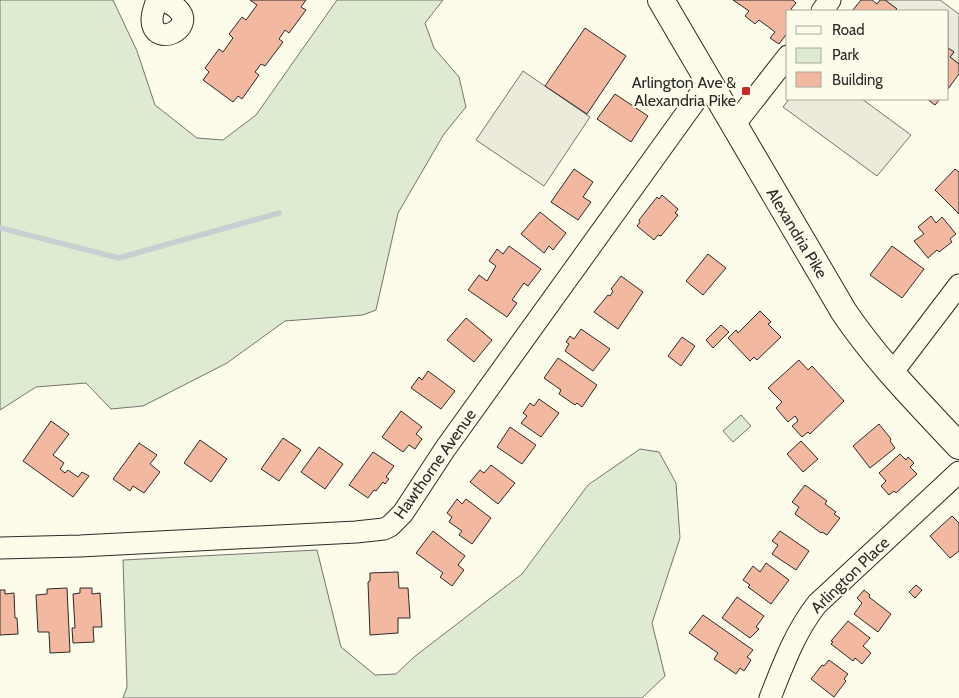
<svg xmlns="http://www.w3.org/2000/svg" width="959" height="698" viewBox="0 0 959 698" font-family="Cabin,sans-serif">
<rect width="100%" height="100%" fill="#fdfbea"/>
<path fill="#deebd1" stroke="#74746e" d="M0,0h113l24,51 18,54 42,33 26,2 33,-25 81,-115h106l-18,23 9,25 25,29 7,30 -22,27 -46,79 -22,97 -13,5 -78,6 -58,42 -84,43 -32,3 -25,-26 -50,4 -36,23z
M741,415l10,11 -18,16 -10,-11z
M640,449l19,3 17,31 4,55 -28,85 13,53 -23,22h-519l4,-11 -4,-127 194,-10 24,97 34,28 21,-1 18,-17 108,-83 66,-89z"/>
<path fill="#eceadb" stroke="#74746e" d="M885,0h55l19,14v50l-9,-7 4,-5 -6,-4v-37h-53l2,-2z
M523,71l67,46 -46,69 -68,-46z
M789,99h73l49,36 -34,41 -94,-69z"/>
<g fill="none" stroke-linecap="round" stroke-linejoin="round">
<path stroke="#c7d0d0" stroke-width="5.5" d="M0,228l119,30 160,-45"/>
</g>
<path fill="#f2b8a0" stroke="#2b2b2b" d="M250,0h56l-5,7 5,3 -17,23 -4,-3 -6,9 4,3 -18,24 -4,-2 -6,8 4,3 -17,24 -4,-3 -5,6 -30,-22 6,-8 -4,-4 14,-19 4,3 10,-14 -4,-4 13,-17 4,3 11,-15z
M733,0h60l3,3 -5,6 3,2h-6v21l-9,12 -9,-6 5,-6 -16,-12 -4,4 -10,-8 4,-5z
M861,0h11l5,4 3,-4h5l12,9 -2,2h-43z
M585,28l41,28 -39,58 -42,-28z
M948,48l6,4 -4,5 9,7v10l-11,15z
M615,94l33,22 -17,26 -34,-23z
M927,99h13l-5,6z
M574,169l19,13 -10,15 8,5 -13,18 -27,-18z
M955,169l4,3v42l-24,-24z
M662,195l16,14 -3,4 3,2 -17,21 -3,-1 -4,5 -17,-14 3,-4 -1,-2 18,-23 2,2z
M540,212l26,21 -13,17 -4,-4 -5,7 -23,-19z
M931,216l5,7 6,-6 14,17 -6,5 2,3 -13,10 -2,-2 -9,8 -14,-17 10,-7 -6,-7z
M509,246l32,23 -13,17 -4,-3 -12,17 5,3 -10,14 -39,-27 11,-15 8,6 9,-15 -7,-5 8,-12 6,5z
M892,246l32,23 -22,29 -32,-23z
M708,254l18,14 -23,27 -17,-14z
M621,276l22,16 -25,37 -24,-17 14,-17 2,1 3,-5 -2,-2z
M760,311l11,11 -3,2 13,13 -24,23 -3,-3 -4,4 -22,-23 8,-8 2,3z
M466,318l26,22 -18,22 -27,-22z
M721,325l8,7 -16,16 -7,-8z
M581,329l29,20 -17,22 -28,-20 4,-7 -3,-2 4,-6 4,3z
M682,337l13,9 -14,20 -13,-10z
M558,358l39,27 -15,22 -5,-4 -2,2 -16,-11 2,-4 -17,-12z
M799,360l9,10 4,-4 32,35 -34,33 -2,-2 -6,5 -10,-11 6,-5 -2,-4 -1,-1 -7,6 -12,-14 6,-6 -14,-14z
M428,371l27,20 -14,18 -30,-21 8,-11 3,3z
M539,399l20,14 -18,24 -20,-14 6,-7 -4,-3 7,-10 4,3z
M401,411l21,16 -6,7 6,5 -7,10 -6,-4 -6,7 -21,-15z
M51,421l18,13 -16,21 11,8 -4,6 5,4 3,-3 10,7 4,-5 7,4 -16,21 -50,-36z
M879,424l12,15 -1,2 5,7 -25,20 -17,-22z
M510,427l26,18 -14,19 -25,-17z
M283,438l18,12 -22,31 -18,-12z
M200,440l27,19 -16,23 -27,-19z
M801,441l17,18 -15,13 -16,-18z
M139,443l18,12 -7,9 10,8 -16,21 -11,-7 -3,5 -17,-12z
M319,447l24,17 -18,25 -24,-17z
M373,452l21,14 -8,11 3,2 -4,5 -2,-2 -7,9 -2,-1 -6,8 -19,-13z
M900,454l6,6 2,-3 6,6 -4,4 7,7 -21,19 -2,-2 -5,4 -8,-9 5,-5 -7,-8z
M491,465l24,18 -17,21 -28,-22 10,-12 4,3z
M805,485l22,16 -2,3 11,8 -2,2 6,4 -13,17 -5,-3 -1,1 -26,-19 4,-7 -7,-5z
M457,499l5,5 4,-5 25,19 -19,26 -13,-9 3,-4 -13,-9 3,-5 -5,-4z
M952,516l7,7v28l-9,7 -20,-22z
M433,531l32,25 -7,9 6,5 -12,16 -12,-9 3,-4 -27,-20z
M780,531l29,20 -13,19 -24,-16 6,-9 -6,-4z
M766,563l23,17 -18,24 -23,-17 2,-2 -7,-5 10,-14 7,6z
M398,572l1,16h9l2,30h-12v15l-28,2 -2,-53 2,-1v-8z
M916,585l6,5 -7,8 -6,-6z
M67,588l3,64 -20,1 -1,-21h-11l-2,-37 11,-1v-5z
M80,588h12v6l8,-1 2,34h-9l1,15 -21,1 -1,-15h3l-2,-34 7,-1z
M0,590h5v4l9,-1 1,25h2l1,16 -18,1z
M864,590l6,5 -1,2 22,17 -13,18 -24,-18 8,-11 -5,-5z
M737,597l27,19 -8,11 3,2 -9,9 -28,-20z
M703,615l50,35 -6,7 4,3 -7,11 -4,-3 -4,6 -22,-15 4,-6 -29,-20z
M848,621l22,17 -7,8 8,7 -9,11 -7,-6 -2,3 -22,-17 2,-2 -2,-1z
M829,660l19,14 -4,5 2,2 -12,16 -23,-18 11,-14 2,1z"/>
<g fill="none" stroke-linecap="round" stroke-linejoin="round">
<g stroke="#2b2b2b" stroke-width="23">
<path id="minor" d="M157,0c-2,6 -5,13 -5,19 0,36 62,1 10,-19
M822,11l8,-11
M734,125l54,-69
M892,373l67,-88
M0,548l80,-2 276,-14 28,-3 6,-3 13,-13 42,-64 263,-366
M770,698c13,-33 25,-66 47,-94l142,-132"/>
</g>
<g stroke="#2b2b2b" stroke-width="28">
<path id="major" d="M661,0l183,312c33,49 75,91 115,134"/>
</g>
<use href="#minor" stroke="#fdfbea" stroke-width="21"/>
<use href="#major" stroke="#fdfbea" stroke-width="26"/>
</g>
<rect fill="#c62828" stroke="#fdfbea" stroke-width="2" x="741" y="86" width="10" height="10" rx="2.5"/>
<g text-anchor="middle" dominant-baseline="central" stroke-width="4" stroke-linejoin="round" paint-order="stroke">
<g font-size="16" fill="#2b2b2b" stroke="#fdfbea" text-anchor="end">
<text x="736" y="82">Arlington Ave &amp;<tspan x="736" dy="18">Alexandria Pike</tspan></text>
</g>
<g font-size="16" fill="#2b2b2b" stroke="#fdfbea">
<text transform="translate(797 233) rotate(59)">Alexandria Pike</text>
<text transform="translate(435 464) rotate(-55)">Hawthorne Avenue</text>
<text transform="translate(850 575) rotate(-44)">Arlington Place</text>
</g>
</g>
<rect x="786" y="10" width="162" height="90" fill="#fdfbea" stroke="#a9a89e"/>
<rect x="796" y="26" width="25" height="8" fill="#fdfbea" stroke="#a9a89e"/>
<text x="832" y="35" font-size="15" fill="#2b2b2b">Road</text>
<rect x="796" y="48" width="25" height="15" fill="#deebd1" stroke="#a9a89e"/>
<text x="832" y="60" font-size="15" fill="#2b2b2b">Park</text>
<rect x="796" y="72" width="25" height="15" fill="#f2b8a0" stroke="#a9a89e"/>
<text x="832" y="85" font-size="15" fill="#2b2b2b">Building</text>
</svg>
